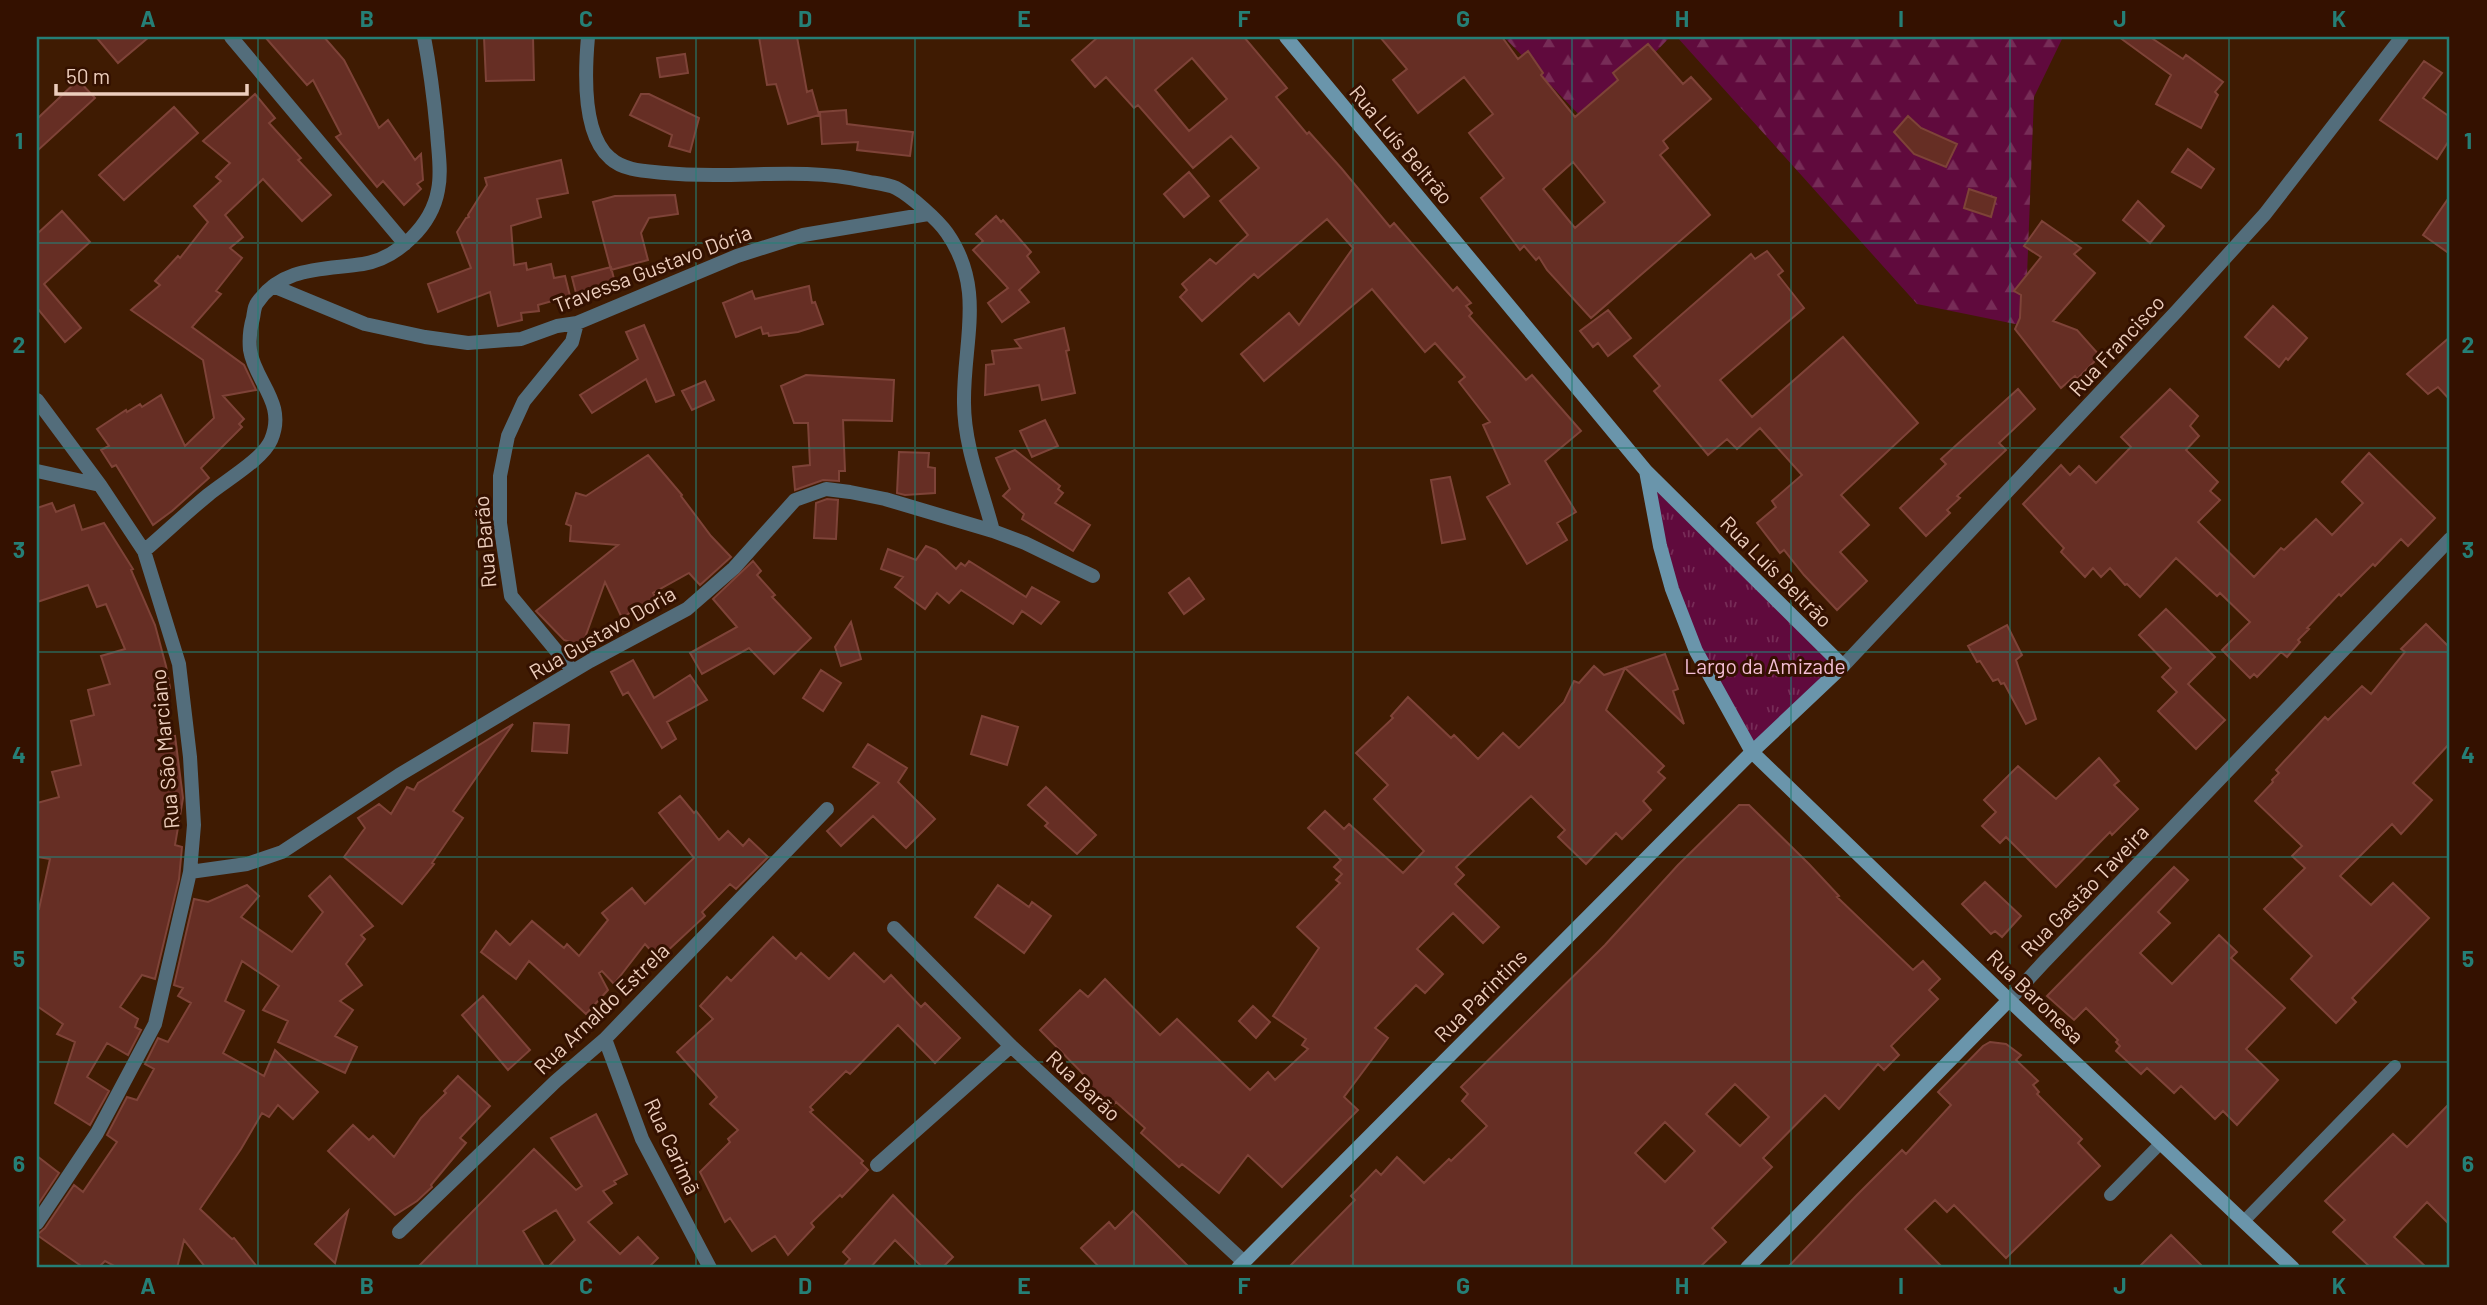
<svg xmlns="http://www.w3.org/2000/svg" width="2487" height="1305" viewBox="0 0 2487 1305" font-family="Barlow,sans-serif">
<defs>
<pattern id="forest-firs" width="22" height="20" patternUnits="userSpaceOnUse" patternTransform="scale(1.75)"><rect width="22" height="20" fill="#600a3d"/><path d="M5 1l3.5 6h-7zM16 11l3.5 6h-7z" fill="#772c57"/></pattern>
<pattern id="park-tufts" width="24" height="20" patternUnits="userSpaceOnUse" patternTransform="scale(1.75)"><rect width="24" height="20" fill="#600a3d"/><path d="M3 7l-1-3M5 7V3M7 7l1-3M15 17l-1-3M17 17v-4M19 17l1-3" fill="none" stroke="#772c57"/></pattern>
</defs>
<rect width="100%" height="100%" fill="#3f1b02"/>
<path fill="url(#forest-firs)" d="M1504,37h166l-83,86z
M1677,37h386l-29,60 -9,229 -108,-22z"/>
<path fill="url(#park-tufts)" d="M1646,471l197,195 -91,86 -56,-101z"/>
<path fill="#662e24" stroke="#7e4338" stroke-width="2" fill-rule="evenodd" d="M96,37h53l-31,26z
M265,37h59l20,23 35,68 9,-8 27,40 6,-6 2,26 -6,4 4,5 -17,16 -21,-24 -6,6 -41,-50 5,-3 -28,-54 -6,5z
M484,37h49l1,43 -48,1z
M759,37h38l10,55 5,-2 7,25 -31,9 -12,-40 -9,1z
M1098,37h146l43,51 -11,9 31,37 2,-2 33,37 48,58 4,-4 59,68 4,-4 14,16 -5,3 6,7 -3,3 57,64 6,-5 49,56 -36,30 31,51 -19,11 10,17 -40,24 -40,-67 23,-13 -27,-59 7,-3 -31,-40 6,-5 -30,-34 -10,9 -53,-63 -108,92 -23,-27 48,-41 10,12 54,-77 -26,-29 -69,59 -4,-4 -52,47 -22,-24 7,-7 -5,-6 28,-25 6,5 32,-29 -28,-34 39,-33 -28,-32 -38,32 -55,-63 -4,3 -28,-31 -11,10 -23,-27zM1192,58l35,41 -38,32 -34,-41z
M1380,37h122l16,22 10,-8 15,22 -2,2 34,42 43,-37 -5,-7 35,-29 35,40 8,-7 20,22 -48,42 5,7 -8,7 50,60 -119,103 -44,-48 -8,-13 -3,3 -12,-14 -4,4 -39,-52 23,-20 -35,-45 24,-19 -29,-37 -46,36 -25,-33 14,-11zM1573,162l32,40 -30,26 -32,-39z
M2119,37h31l33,22 3,-4 37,27 -8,10 3,3 -17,33 -45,-24 15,-29z
M685,54l3,19 -28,4 -3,-19z
M2424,61l18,12 -19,25 27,19v22l-13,20 -57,-39z
M78,80l17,18 -58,53v-32z
M255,94l20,24 -6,5 32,35 -3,2 33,35 -29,26 -39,-42 -38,36 18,22 -13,11 12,10 -26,33 5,3 -29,33 52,38 12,25 -33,6 21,23 -5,5 3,3 -41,41 8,10 -37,33 -19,14 -37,-60 -4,2 -11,-17 8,-4 -12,-17 29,-19 1,2 13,-8 2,3 19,-12 24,51 29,-28 -11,-58 -72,-50 29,-25 -5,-4 23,-25 2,2 28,-36 -14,-16 27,-25 -5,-4 14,-14 -27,-22z
M641,94h8l50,24 -9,34 -21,-6 3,-11 -42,-20z
M174,107l24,26 -74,67 -25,-25z
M846,110l1,14 66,8 -3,24 -53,-6 1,-8 -36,2 -2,-32z
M1908,116l13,12 36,16 -11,23 -32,-13 -20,-22z
M2188,149l26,20 -13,19 -29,-16z
M561,160l7,33 -31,6 4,18 -30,9 3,39 12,-2 1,7 24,-6 3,14 11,-2 5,20 -32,9 1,6 -18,2 1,7 -24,6 -8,-34 -52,20 -10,-28 43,-16 -14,-36 9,-14 3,-1 -1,-2 19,-30 -2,-7z
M1189,172l20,24 -25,21 -20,-23z
M1969,189l27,9 -5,19 -27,-9z
M675,195l3,19 -29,4 -8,15 7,27 -37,10 -18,-68 22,-6z
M2450,196v58l-27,-19z
M2138,201l26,25 -14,17 -27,-23z
M62,211l28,31 -46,42 37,44 -16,14 -28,-34v-74z
M996,216l5,6 2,-2 28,32 -4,4 12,16 -20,18 10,12 -27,20 -14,-19 20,-15 -35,-38 10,-9 -7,-7z
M2042,221l39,27 -7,6 21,19 -42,48 24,9 23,26 -23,23 -2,-3 -14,12 -46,-59 5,-11 1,-23 -7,-4 27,-34 -17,-11z
M1767,251l16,20 -5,4 26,33 -84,72 32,37 91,-80 75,86 -77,72 28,30 -29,27 27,29 -30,29 -33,-35 -20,-25 -4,3 -23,-30 19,-16 -4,-6 30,-26 -42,-47 -23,21 -10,-10 -19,16 -54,-64 6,-5 -26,-30 117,-102 4,5z
M611,267l5,20 -39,10 -5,-20z
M809,286l3,17 3,-1 8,22 -25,8 -29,4 -1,-3 -5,1 -2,-7 -25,10 -13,-34 29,-12 3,8z
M2273,306l34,32 -19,22 -2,-2 -7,9 -34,-30z
M1608,310l23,28 -23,18 -10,-13 -5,4 -13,-16z
M644,325l30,70 -18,7 -10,-23 -54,34 -12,-18 58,-36 -12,-27z
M1064,328l5,22 -3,1 9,42 -33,7 -3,-15 -54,10 1,-30 8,-1 -2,-13 29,-3 -6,-8z
M2450,337v63l-12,-13 -10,7 -21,-20z
M806,375l88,5 -2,41 -49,-1 2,51h-6v10l-16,-1 -28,10 -2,-23 17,-2 -2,-42h-14l-13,-37z
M705,381l9,19 -22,10 -10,-19z
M2018,389l17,20 -36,34 7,7 -49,46 3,2 -13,12 3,3 -24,23 -26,-28 46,-44 -5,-5z
M2170,389l28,27 -8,10 9,10 -13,14 32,32 -8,9 10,9 -22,22 56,55 27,-29 3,2 32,-31 16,16 31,-32 -21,-21 27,-29 66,65 -27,28 -7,-7 -26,27 -2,-2 -32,32 -2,-2 -32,34 2,1 -11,11 2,2 -13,15 -6,-5 -24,25 -3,-3 -4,4 -28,-28 28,-28 -30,-29 -3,3 -41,-38 -36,39 -13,-13 -2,1 -15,-17 -9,9 -8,-9 -8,9 -24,-25 3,-4 -41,-44 38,-39 9,10 9,-9 17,17 35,-36 -10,-10z
M1045,420l13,26 -26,11 -12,-26z
M1015,450l45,36 -2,3 5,4 -8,10 35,22 -17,26 -51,-32 2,-5 -21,-18 7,-7 -14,-31z
M899,452l30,1 -1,14 7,1v25l-30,2 -8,-2z
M648,455l34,40 -1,1 30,40 20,21 -31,28 -11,-12 -36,20 5,9 -18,11 -3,-5 -15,10 -17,-36 -23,64 -18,-6 -28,-29 82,-66 -48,-4 1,-15 -5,-2 10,-31 10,3z
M1450,477l15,62 -23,4 -11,-63z
M827,499l11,1 -2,39 -22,-1 2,-35z
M52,503l4,9 18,-7 8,25 22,-7 29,46 -2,1 24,55 11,41 4,22 -8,3 1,3 -6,2 7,43 11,-3 8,62 -8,47 7,2 -3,32 -24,100 -13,-4 -22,32 18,12 -3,8 6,3 -13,25 -21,-12 -20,34 22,14 -19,34 -35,-22 20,-61 -18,-8 6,-10 -26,-18v-97h2l11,-50 -13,-2v-54l22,-6 -7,-25 29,-7 -10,-44 23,-6 -6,-25 22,-6 -9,-28 24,-7 -19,-45 -9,3 -9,-22 -51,17v-94z
M926,546l10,4 20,19 5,-6 4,3 4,-5 57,36 6,-10 27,15 -18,22 -19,-13 -9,13 -52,-34 -12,13 -12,-10 -12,16 -30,-22 8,-10 -22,-8 7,-20 28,11z
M753,561l8,10 -4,4 18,20 -3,2 39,41 -37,36 -25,-26 -47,26 -12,-21 47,-26 -24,-28z
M1189,578l15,21 -20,15 -15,-21z
M2166,609l49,48 -27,27 37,36 -29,29 -38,-38 19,-19 -15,-15 9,-9 -32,-33z
M851,622l10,37 -20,7 -6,-19z
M2426,624l24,24v95l-37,40 19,17 -31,34 -9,-10 -52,52 31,29 22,-22 36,35 -77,80 4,4 -20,21 -45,-44 21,-23 -48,-47 41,-41 -13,-12 10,-10 -47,-45 18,-19 -1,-2 7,-7 -3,-3 49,-53 3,3 34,-34 9,8 34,-42 -4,-3z
M2007,625l15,30 -6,5 20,59 -10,5 -22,-41 -3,1 -3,-5 -5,2 -13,-20 -3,1 -9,-16z
M1665,654l13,35 -5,2 11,33 -59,-56 -19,42 58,56 -6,6 7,6 -22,23 8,9 -29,29 -6,-6 -30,31 -28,-27 7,-7 -34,-34 -75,71 8,8 -9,9 44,43 -16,16 -30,-30 -36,36 26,25 -18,19 -9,-8 -41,43 13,10 -44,59 14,13 -76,77 -34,-32 -29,38 -37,-29 -3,3 -38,-34 4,-5 -29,-26 -5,5 -23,-22 3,-3 -51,-52 40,-40 8,7 17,-18 55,56 17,-16 73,71 18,-18 7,8 33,-31 -6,-4 4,-6 -33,-23 46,-68 -22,-21 43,-44 -4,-3 6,-6 -8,-7 7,-7 -33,-32 17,-17 19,18 5,-5 54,49 21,-22 -50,-52 14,-14 -32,-32 37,-35 -2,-2 17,-19 43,41 3,-3 24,24 25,-26 16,15 45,-46 10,-21 5,2 15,-17 10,9z
M633,660l21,38 36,-23 17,25 -40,22 9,17 -14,9 -34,-56 -5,3 -12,-23z
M821,670l20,13 -18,28 -20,-13z
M982,716l36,11 -11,38 -36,-11z
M534,723l35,2 -2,28 -35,-2z
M513,724l-60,87 10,7 -31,45 2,1 -32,40 -58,-47 21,-29 -7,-10 21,-14 12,10 16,-27 7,3 4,-7z
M868,744l39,24 -9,14 37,37 -29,29 -33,-32 -32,30 -14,-15 52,-48 -26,-16z
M2099,758l20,23 -5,4 24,24 -26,26 -2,-3 -54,55 -50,-50 -6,6 -18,-17 14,-14 -12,-12 34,-34 38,33z
M1046,787l50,48 -19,19 -32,-28 3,-3 -20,-18z
M680,796l14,17 2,-2 23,29 9,-9 15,15 6,-7 19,18 -32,32 -6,-5 -28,28 3,4 -42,39 -6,-6 -4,4 -8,-9 -31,40 -12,-13 -3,2 9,17 -22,24 -57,-53 -13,18 -35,-27 15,-21 14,14 22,-24 32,27 3,-4 12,12 29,-36 -6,-7 30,-25 13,16 49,-46 -35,-45z
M1739,805h10l60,59 30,32 -2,1 76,73 10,-9 17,18 -11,11 9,9 -47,47 8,9 -15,15 -6,-6 -39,45 -14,-14 -62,63 9,9 -60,61 14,14 -27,26h-411l67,-68 -4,-4 25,-26 5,5 16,-18 27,26 25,-24 2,2 36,-35 -25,-25 6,-7 -7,-7 144,-142 73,-80zM1735,1084l34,33 -29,29 -34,-32zM1665,1122l30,29 -30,31 -30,-29z
M2174,867l14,13 -30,32 12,11 -30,30 32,31 47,-49 18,17 -6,6 54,50 -39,41 32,31 -41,45 -14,-14 -8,8 -34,-33 -7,7 -27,-25 -6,6 -25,-23 4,-5 -4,-4 2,-2 -32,-32 -12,12 -27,-24z
M330,876l43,50 -12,9 4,4 -19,25 16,21 -22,16 13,9 -18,26 22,11 -12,26 -67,-31 10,-21 -25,-11 16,-24 -37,-25 -17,40 19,10 -21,42 41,23 11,-26 43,42 -25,27 -15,-14 -9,12 -7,-4 -21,36 -41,60 32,30 2,-1 24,30h-52l-22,-28 -7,28h-59l-13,-7 -7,7h-14l-47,-33 8,-7 29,-43 9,7 34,-50 -10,-7 20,-38 10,3 17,-31 -9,-5 13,-26 10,4 23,-39 -13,-7 5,-8 -9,-3 20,-86 14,3 39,-17 12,11 -18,21 51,35 31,-40 -14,-16z
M1985,882l36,34 -19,21 -7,-6 -4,3 -29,-30z
M998,885l31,22 3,-5 19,14 -27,37 -49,-36z
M773,937l23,22 5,-6 28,26 25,-26 30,29 7,-7 30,32 4,-4 35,35 -25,25 -37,-38 -48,49 -4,-3 -36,36 3,3 -3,2 53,49 -2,2 7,7 -26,27 -2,-2 -29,28 3,4 -26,28 -13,-19 -23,15 -22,-33 -5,4 -25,-50 30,-30 -2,-3 10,-9 -28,-26 7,-7 -40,-45 36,-33 -13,-13 27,-29 4,4z
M483,996l47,54 -22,20 -46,-55z
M1253,1006l17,16 -14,16 -17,-17z
M1990,1042l16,2 15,11 -5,5 22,21 -5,4 6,7 -2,2 45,45 -4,4 22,23 -94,92 -52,-53 -7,7 -12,-12 -30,29 38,39h-156l69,-72 46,-46 4,4 45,-49 -13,-13 45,-46z
M458,1076l32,30 -30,32 6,5 -35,42 1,2 -15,14 -22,14 -67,-64 25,-26 16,15 4,-4 21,21 27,-39 25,-25 -2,-2z
M2450,1103v122l-23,-23 -33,35 33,31h-56l-38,-36 12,-12 -20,-19 68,-67 14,13z
M596,1114l31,60 -13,7 2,3 -13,7 9,12 -24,19 32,32 18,-17 20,21 -10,10h-101l28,-28 -19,-30 -33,21 22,37h-128l117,-119 42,41 6,-4 -31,-48z
M37,1156l22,17 -22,33z
M893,1195l60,62 -11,11h-19l-28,-28 -25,28h-28l8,-9 -7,-7z
M348,1211l-13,52 -20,-19z
M1133,1211l57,57h-90l-19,-20 28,-26 6,7z
M2171,1235l33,33h-66z"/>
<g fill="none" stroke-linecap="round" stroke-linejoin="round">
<path stroke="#536d7b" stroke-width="12" d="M2110,1195l51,-52
M2244,1221l151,-155"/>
<path stroke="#536d7b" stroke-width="14" d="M231,37l174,207
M273,286l92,38 60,13 43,6 53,-4 36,-13 20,-3 160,-67 66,-21 125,-21
M37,400l63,85 44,66 35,113 11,93 4,68 -4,47 -35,152 -58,109 -60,90
M37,471l63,14
M993,531l32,12 68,33
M144,551c21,-18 42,-38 64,-56 17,-14 55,-36 63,-55 16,-37 -16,-58 -21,-90 -1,-11 0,-22 3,-32 1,-5 1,-11 4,-15 25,-37 67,-33 106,-39 35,-6 69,-39 75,-74 4,-18 0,-40 -1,-58 -3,-32 -7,-64 -13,-95
M1843,666l333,-354 89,-98 137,-177
M573,671l-62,-75 -11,-73v-47l8,-40 16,-35 48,-59 5,-19
M190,872l57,-8 35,-12 117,-77 191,-114 97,-52 47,-41 61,-68 31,-11 24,3 35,7 108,32c-11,-42 -29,-85 -29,-128 -1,-61 22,-114 -17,-170 -9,-13 -36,-37 -51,-45 -9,-4 -22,-5 -31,-7 -66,-15 -134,-1 -200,-8 -19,-2 -41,-2 -55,-15 -28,-24 -25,-88 -22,-121
M894,928l117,118 233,216
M2009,1000l34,-37 407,-424
M605,1039l37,100 68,129
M877,1165l134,-119
M399,1232l157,-151 49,-42 222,-230"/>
<path stroke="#6a95ab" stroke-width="14" d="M1646,471l14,75 12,43 24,62 56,101 257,248 284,268
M1238,1268l514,-516 91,-86 -197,-195 -360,-434
M1747,1268l262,-268"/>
</g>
<path fill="none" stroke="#257f76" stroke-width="2" stroke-opacity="0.55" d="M258,37v1231M477,37v1231M696,37v1231M915,37v1231M1134,37v1231M1353,37v1231M1572,37v1231M1791,37v1231M2010,37v1231M2229,37v1231M37,243h2413M37,448h2413M37,652h2413M37,857h2413M37,1062h2413"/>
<g text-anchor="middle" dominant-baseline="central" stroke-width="6" stroke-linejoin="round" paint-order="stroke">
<g font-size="21" fill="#edcebd" stroke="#341100">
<text transform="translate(1402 144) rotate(50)">Rua Luís Beltrão</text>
<text transform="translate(652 268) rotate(-21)">Travessa Gustavo Dória</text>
<text transform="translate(2116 345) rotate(-47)">Rua Francisco</text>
<text transform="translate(484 542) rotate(-95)">Rua Barão</text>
<text transform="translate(1777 571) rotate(45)">Rua Luís Beltrão</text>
<text transform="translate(602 632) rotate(-30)">Rua Gustavo Doria</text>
<text transform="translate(164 749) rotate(-95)">Rua São Marciano</text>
<text transform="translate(2084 890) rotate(-46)">Rua Gastão Taveira</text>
<text transform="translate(1480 995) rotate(-45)">Rua Parintins</text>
<text transform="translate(2036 996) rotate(44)">Rua Baronesa</text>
<text transform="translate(601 1008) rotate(-44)">Rua Arnaldo Estrela</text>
<text transform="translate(1084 1085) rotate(43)">Rua Barão</text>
<text transform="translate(673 1146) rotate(65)">Rua Carimã</text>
</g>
<g font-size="21" fill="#f4bed5" stroke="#341100">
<text x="1765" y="665">Largo da Amizade</text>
</g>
</g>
<rect width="2487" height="1305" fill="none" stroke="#341100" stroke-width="77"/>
<path d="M56 84v10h191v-10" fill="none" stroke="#edcebd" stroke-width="3.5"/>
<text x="66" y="84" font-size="21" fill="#edcebd" stroke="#341100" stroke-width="5" paint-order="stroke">50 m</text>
<rect x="38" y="38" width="2410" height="1228" fill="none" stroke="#257f76" stroke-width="2.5"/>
<g font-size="23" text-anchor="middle" font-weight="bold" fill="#257f76">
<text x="148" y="27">A</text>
<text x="367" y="27">B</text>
<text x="586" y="27">C</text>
<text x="805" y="27">D</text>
<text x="1024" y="27">E</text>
<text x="1244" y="27">F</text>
<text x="1463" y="27">G</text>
<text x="1682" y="27">H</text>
<text x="1901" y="27">I</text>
<text x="2120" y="27">J</text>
<text x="2339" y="27">K</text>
<text x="19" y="149">1</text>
<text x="2468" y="149">1</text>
<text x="19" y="353">2</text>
<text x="2468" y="353">2</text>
<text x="19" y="558">3</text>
<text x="2468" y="558">3</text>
<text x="19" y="763">4</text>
<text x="2468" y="763">4</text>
<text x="19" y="967">5</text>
<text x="2468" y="967">5</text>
<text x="19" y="1172">6</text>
<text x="2468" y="1172">6</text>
<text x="148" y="1294">A</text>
<text x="367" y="1294">B</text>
<text x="586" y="1294">C</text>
<text x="805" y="1294">D</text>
<text x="1024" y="1294">E</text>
<text x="1244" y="1294">F</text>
<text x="1463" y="1294">G</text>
<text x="1682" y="1294">H</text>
<text x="1901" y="1294">I</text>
<text x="2120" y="1294">J</text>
<text x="2339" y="1294">K</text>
</g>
</svg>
